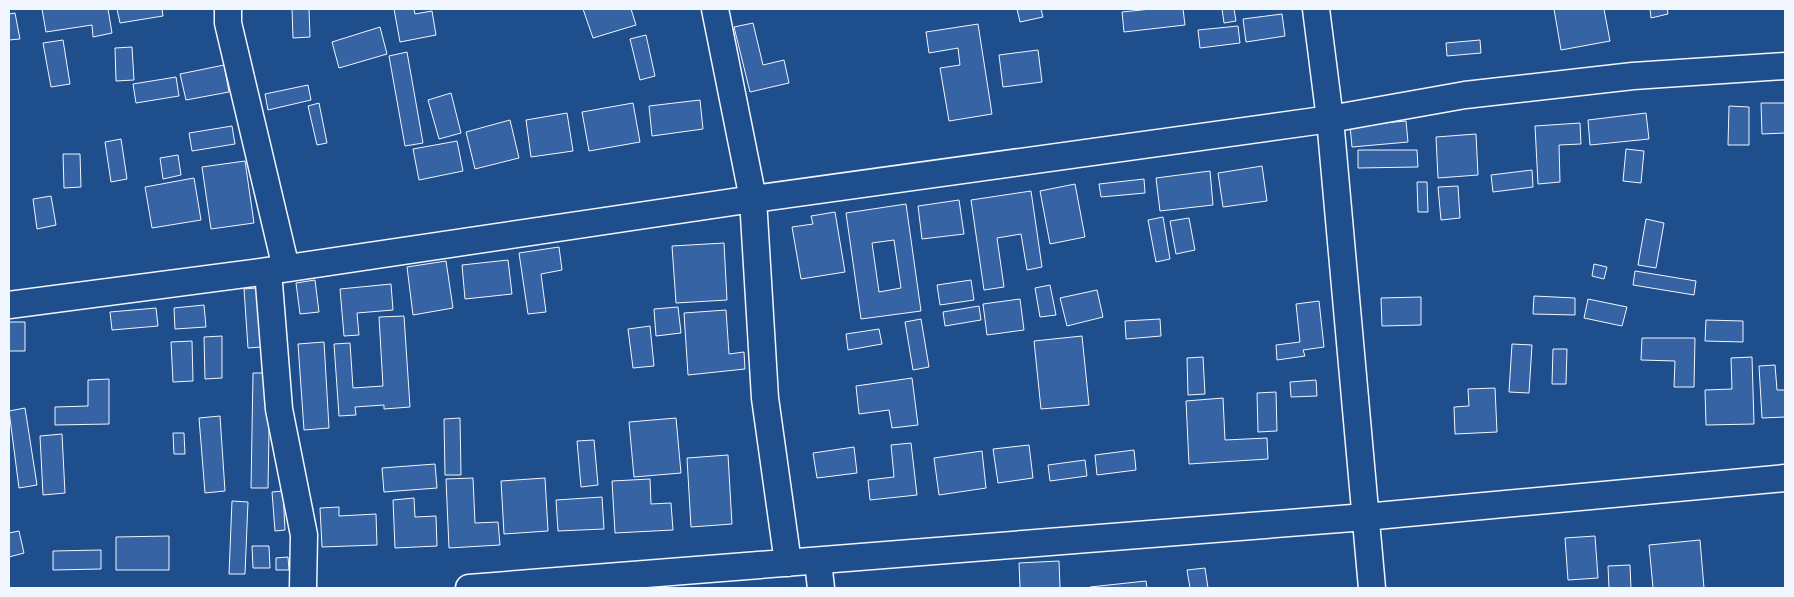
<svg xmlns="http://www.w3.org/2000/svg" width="1794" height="597" viewBox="0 0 1794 597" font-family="'Titillium Web',sans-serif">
<rect width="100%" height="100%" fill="#1f4e8c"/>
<path fill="#3563a3" stroke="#f2f6ff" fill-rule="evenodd" d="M42,9h66l4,24 -19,4 -1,-12 -46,7z
M117,9h45l1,7 -43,7z
M292,9h17l1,28 -17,1z
M394,9h20l1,5 17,-3 4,24 -36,7z
M583,9h48l5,16 -43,13z
M1017,9h24l2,8 -23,5z
M1151,9h32l2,16 -61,7 -2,-20z
M1222,9h12l2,12 -12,2z
M1554,9h50l6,32 -49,9z
M1650,9h17l1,5 -17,4z
M15,13l5,26 -11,1v-26z
M1282,14l3,22 -39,6 -3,-23z
M753,23l10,42 21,-5 5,23 -39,9 -16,-65z
M978,24l14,90 -43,7 -9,-53 20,-3 -2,-17 -29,5 -3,-21z
M1238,26l2,17 -40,5 -2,-18z
M380,27l7,27 -48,14 -7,-26z
M646,35l9,41 -15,4 -10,-41z
M63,40l7,44 -19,3 -8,-44z
M1480,40l1,13 -34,3 -1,-13z
M132,47l2,33 -18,1 -1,-33z
M1038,50l4,32 -39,5 -4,-32z
M407,52l16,91 -18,3 -16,-90z
M224,65l5,27 -43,8 -6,-26z
M176,77l3,19 -43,7 -3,-19z
M308,85l3,15 -43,10 -3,-16z
M451,93l10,40 -22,6 -11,-39z
M700,100l3,29 -51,7 -3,-30z
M319,103l8,40 -10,2 -9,-39z
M633,103l7,39 -51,9 -7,-39z
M1761,103h24v30l-23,1z
M1729,106l20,1v38h-21z
M567,113l6,38 -42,6 -5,-37z
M1646,113l3,26 -59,6 -2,-25z
M510,120l9,38 -44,11 -9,-37z
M1406,121l2,21 -56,5 -2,-21z
M1580,123l1,21 -22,1 1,37 -22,2 -3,-58z
M232,126l3,18 -43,7 -3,-18z
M1476,134l2,41 -40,3 -2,-41z
M121,139l6,40 -16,3 -6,-40z
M457,141l6,30 -44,9 -6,-31z
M1626,149l18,2 -3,32 -18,-2z
M1358,150h59l1,17 -60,1z
M63,154h17l1,33 -17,1z
M178,155l3,20 -18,4 -3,-21z
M245,161l9,62 -43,6 -9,-62z
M1262,166l5,35 -44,6 -5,-34z
M1532,170l1,17 -40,5 -2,-17z
M1210,171l3,34 -53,6 -4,-33z
M194,178l7,42 -49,8 -7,-41z
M1144,179l1,14 -44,4 -2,-13z
M1417,182h10l1,30h-10z
M1075,184l10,53 -35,7 -10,-53z
M1458,186l2,32 -19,2 -3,-33z
M1031,191l11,76 -15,3 -6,-36 -24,4 7,49 -20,3 -13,-90z
M51,196l5,29 -19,4 -4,-30z
M959,200l5,34 -42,5 -4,-33z
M906,204l15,107 -60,8 -15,-106zM894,240l7,48 -22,4 -7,-49z
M835,212l10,60 -44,7 -9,-52 21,-3 -2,-8z
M1163,217l7,42 -14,3 -8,-42z
M1189,218l6,32 -19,4 -6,-33z
M1646,219l18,4 -8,45 -18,-3z
M724,243l3,57 -51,3 -4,-57z
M559,247l3,23 -21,4 5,38 -18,2 -9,-61z
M508,260l4,34 -47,5 -3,-34z
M446,261l7,47 -40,7 -6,-48z
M1594,264l13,3 -3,12 -12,-3z
M1635,271l61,10 -2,14 -61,-10z
M315,280l4,32 -19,2 -4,-31z
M971,280l3,20 -34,5 -3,-20z
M391,284l2,26 -36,3 2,22 -15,1 -4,-47z
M1050,285l6,30 -16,2 -5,-29z
M257,288l4,59 -13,1 -4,-59z
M1097,290l6,27 -36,9 -7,-28z
M1534,296l41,2v17l-42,-1z
M1421,297v28l-39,1 -1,-28z
M1020,299l4,31 -37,5 -4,-31z
M1588,299l39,8 -5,19 -38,-8z
M1319,301l5,46 -21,3 2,6 -28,4 -1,-15 24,-3 -4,-38z
M204,305l2,22 -31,2 -1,-21z
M979,306l2,14 -36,6 -2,-14z
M678,307l3,26 -25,3 -2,-27z
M156,308l2,18 -46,4 -2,-18z
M726,310l3,44 15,-2 1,17 -57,6 -4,-62z
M404,316l6,91 -26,2v-4l-29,2 1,8 -17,1 -5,-72 16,-1 3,45 30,-2 -4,-69z
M921,319l8,48 -16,3 -8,-48z
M1160,319l1,17 -35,3 -1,-18z
M1706,320l37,1v21l-38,-1z
M9,322h16v29h-16z
M650,326l4,40 -21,2 -5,-39z
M879,329l3,15 -34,6 -2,-16z
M222,336v42l-17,1 -1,-42z
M1082,336l7,69 -48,4 -7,-68z
M1642,338h53l-1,49h-20l1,-26 -34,-1z
M192,341l1,40 -20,1 -2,-40z
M324,342l5,86 -25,2 -6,-86z
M1512,344l20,1 -3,48 -20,-1z
M1553,349h14l-1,35h-14z
M1203,357l2,37 -17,1 -1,-37z
M1752,357l2,67 -48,1 -1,-35 27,-1 -1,-31z
M1775,365l2,25h8v27l-23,1 -3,-52z
M253,373h17l-2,115h-17z
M912,378l6,47 -26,3 -3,-18 -30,4 -3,-28z
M109,379v45l-54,1v-18l33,-1v-26z
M1316,380l1,16 -26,1 -1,-15z
M1495,388l2,44 -42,2 -1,-27 15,-1 -1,-17z
M1276,392l1,39 -19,1 -1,-39z
M1223,398l2,42 42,-2 1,21 -79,5 -3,-63z
M25,408l12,77 -18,3 -10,-77z
M220,416l5,75 -20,2 -6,-75z
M460,418l1,57h-16l-1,-56z
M676,418l5,55 -47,4 -5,-55z
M173,433h11l1,21h-11z
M62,434l3,59 -22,2 -3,-59z
M594,440l4,45 -17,2 -4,-46z
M911,443l6,52 -47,5 -2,-20 26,-3 -3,-32z
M1029,445l4,33 -35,5 -5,-34z
M854,447l3,26 -40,5 -4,-25z
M1134,450l2,20 -39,5 -2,-20z
M982,451l4,37 -47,7 -5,-37z
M728,455l4,69 -41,3 -4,-69z
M1085,460l2,16 -37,5 -2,-16z
M435,464l2,24 -53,4 -2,-24z
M473,478l2,45 23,-1 2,23 -51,3 -3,-69z
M545,478l3,53 -44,3 -3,-53z
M650,479l1,25 20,-1 2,27 -58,3 -3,-52z
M283,491l2,39 -10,1 -3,-39z
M602,497l2,32 -46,2 -2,-31z
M414,498l1,19 21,-1 1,30 -42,2 -2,-48z
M232,501l16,1 -3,72h-16z
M339,507v9l37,-2 1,31 -55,2 -2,-39z
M19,531l5,22 -15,4v-24z
M169,536v34h-53v-33z
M1595,536l3,42 -30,2 -3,-42z
M1700,540l4,48h-51l-4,-43z
M252,546h17l1,22h-17z
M101,550v19l-48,1v-19z
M288,557l1,13h-13v-12z
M1059,561l1,27h-40l-1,-25z
M1630,565l1,23h-22l-1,-22z
M1205,568l3,20h-18l-3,-18z
M1146,581l1,7h-57v-1z"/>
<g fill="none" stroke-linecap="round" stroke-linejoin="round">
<g stroke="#f2f6ff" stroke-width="29">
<path id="minor" d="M228,9v14l58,245
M715,9l38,190 12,199 23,165
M1316,9l14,110 42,469
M268,271l11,138 25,126 -1,53
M9,305l259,-34 485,-72 577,-80 135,-24 168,-19 152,-10
M818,562l3,26
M469,588l896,-71 420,-39"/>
</g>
<use href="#minor" stroke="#1f4e8c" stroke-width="26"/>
</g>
<rect width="1794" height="597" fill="none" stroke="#f2f6ff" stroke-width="20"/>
</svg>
